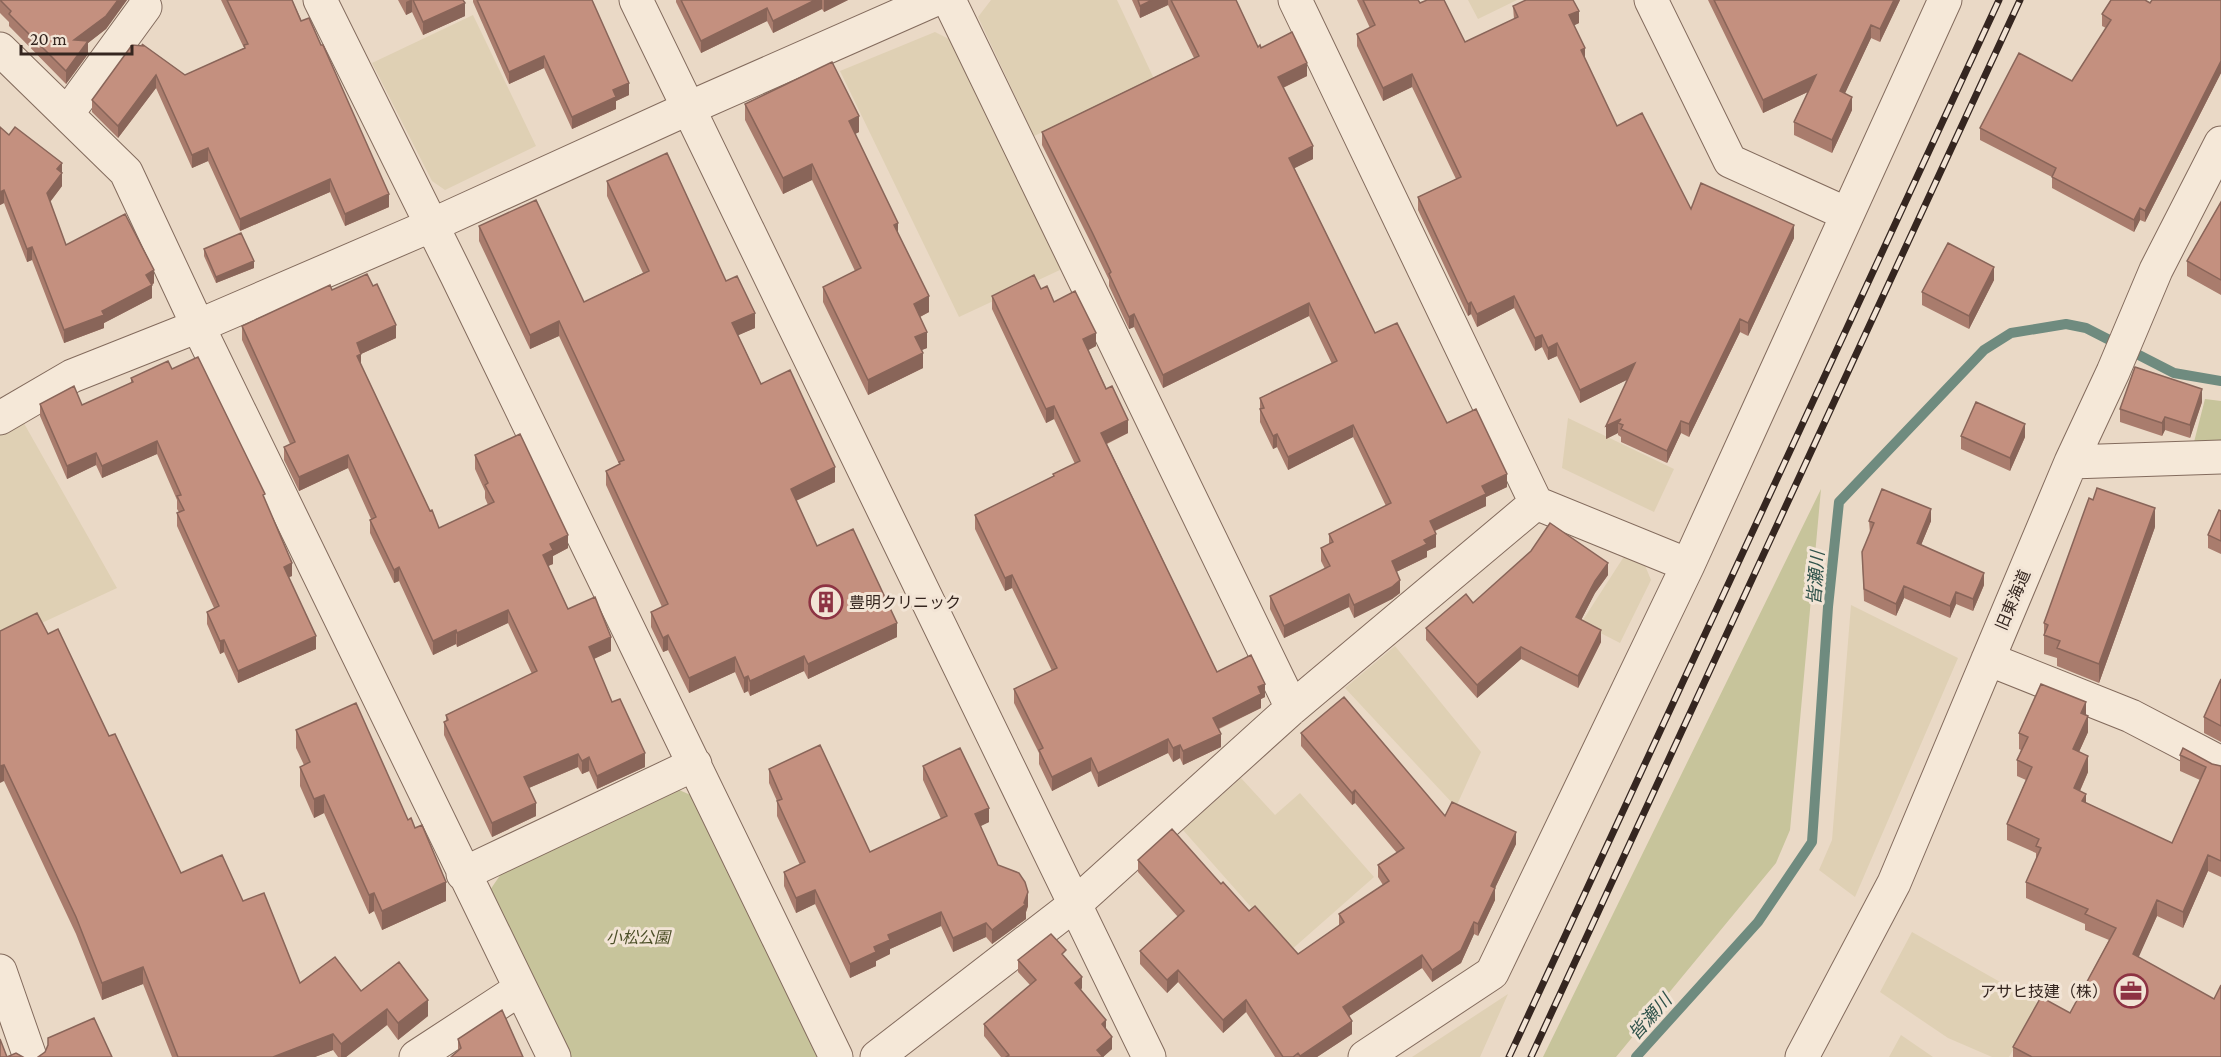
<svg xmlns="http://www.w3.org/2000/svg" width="2221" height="1057" viewBox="0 0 2221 1057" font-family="'Crimson Pro','Noto Sans JP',serif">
<rect width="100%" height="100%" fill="#ead9c6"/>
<path fill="#dfd0b4" d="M991,0h126l38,81 -121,55 -56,-119z
M1468,0h49l-39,19z
M473,15l63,131 -91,44 -13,-9 -60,-118z
M935,32l16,8 111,229 -103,48 -119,-246z
M21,418l96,170 -114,53 -3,-7v-204z
M1568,418l106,51 -20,43 -92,-44z
M1625,555l19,8 7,17 -31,63 -39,-20z
M1851,605l107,53 -103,239 -36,-27 13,-30z
M1395,646l86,106 -25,55 -111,-119z
M1241,778l34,37 25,-22 74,84 -84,74 -107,-121z
M1912,932l127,72 -30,53h-17l-44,-19 -68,-46z
M1508,994l-28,63h-68z
M1901,1035l32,22h-44z"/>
<path fill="#c7c49b" d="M2205,399l16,2v40l-27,1z
M1821,489l-31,341 -14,33 -160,194h-73z
M677,789l18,8 124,260h-249l-80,-167 11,-16z"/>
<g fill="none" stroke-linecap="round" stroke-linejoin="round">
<path stroke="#6f8b7f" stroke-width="10" d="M1636,1057l122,-135 54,-80 16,-235 11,-105 145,-152 27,-17 55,-9 20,4 88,45 47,8"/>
<g stroke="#836b5d" stroke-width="35">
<path id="minor" d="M320,0l137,276 379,781
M636,0l513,1057
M949,0l343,708
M1295,0l241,503 152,62
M1651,0l79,161 117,53
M0,49l126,123 72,154 356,731
M67,114l78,-107
M0,418l72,-42 126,-50 234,-101 257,-117 245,-108
M2071,462l150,-5
M1988,659l143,57 90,47
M463,874l232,-110
M0,971l30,86
M416,1057l104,-68
M877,1057l197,-152 218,-197 244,-205
M1365,1057l127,-84 196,-408 257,-565
M1802,1057l92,-174 177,-421 42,-90 43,-102 65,-127"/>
</g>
<use href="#minor" stroke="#f5e8d8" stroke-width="33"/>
<g stroke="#352620" stroke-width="7">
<path id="rail" d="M1509,1057l490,-1057
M1531,1057l489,-1057"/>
</g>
<use href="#rail" stroke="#f2e4d5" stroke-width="4.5" stroke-dasharray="14" stroke-linecap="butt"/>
</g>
<path fill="#a97c6d" d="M0,0h127l-21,29 -18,14v11l-22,30 -57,-58v-4l-9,-9z
M221,0h71l97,207 -44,19 -15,-34 -90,39 -32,-70 -16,7 -36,-80 -38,50 -26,-26v-12l50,-54v-2l43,31 59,-27z
M398,0h65l2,16 -42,19 -11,-23 -6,3z
M473,0h119l37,95 -13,6v8l-44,20 -28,-61 -35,16 -36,-82z
M676,0h172l-24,12 -2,-3 -49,24 -6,-12 -66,32 -25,-51z
M1132,0h104l22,47 3,1 46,28 -24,12 30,71 -19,9 81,165 72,90 60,64 -21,10v9l-51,25 1,16 -9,4v6l-31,15 4,21 -8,6 -38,19 -5,-11 -65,31 -14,-29v-13l55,-27 -4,-8v-13l8,-4v-10l57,-28 -33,-69 -65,33 -11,-23 -4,2 -13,-27v-24l72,-34 -23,-48 -146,72 -29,-61 -5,2 -20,-43v-6l-17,-35 -50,-100v-13l152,-74 -26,-53 -28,13z
M1357,0h61l2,3 45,39 49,-23 -1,-13 66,17 -5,2 11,35 32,66 74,83 103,29 -46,98 -8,-4 -51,105 -8,-4 -14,30 -46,-21v-5l-3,-2v-2l-12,6 22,-60 -48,24 -23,-47 -9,4 -6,-13 -7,4 -21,-43 -37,19 -6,-13 -3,2 -50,-106v-13l38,-18 -44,-92 -29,14 -26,-55v-12l13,-6z
M1708,0h192l-20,42 -9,-4 -26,55 7,17 -20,43 -38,-18v-13l14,-30 -45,21z
M2221,0v73l-76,149 -5,-2 -6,12 -82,-44v-11l-72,-37v-12l92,-47 34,-53 -4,-2v-12l48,-11z
M745,104l114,28 -4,2 43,99 31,79 -9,5 7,31 -6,2 2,18 -55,27 -45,-93v-15l32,-16 -43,-91 -29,14 -38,-74z
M9,135l53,28v23l-12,16 16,43 88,38 -2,2v13l-48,25v5l-40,15 -32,-83 -5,2 -23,-59 -4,2z
M607,181l119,100 29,47 -17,7 23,49 74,98 -39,19 21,45 80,91 -89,42 -4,-8 -54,25 -2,-5 -4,2 -9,-21 -46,21 -21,-43 -5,2 -12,-25v-15l11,-5 -56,-122v-14l13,-7 -60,-128 -29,13 -51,-108v-15l105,76 59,-29 -36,-77z
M2221,202v93l-34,-19v-15z
M204,249l50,19 -38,15 -12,-27z
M1994,280l-25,49 -47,-24v-13z
M373,286l23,52 -35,16v12l69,145 9,17 49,-23 -3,-7v-7l-10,-22v-14l93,93 -15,8v8l-5,2 20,43 43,42 -17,8 18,43 33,65 -48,22 -8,-18 -7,3 -4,-7 -49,21 7,28 -44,21 -48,-102v-13l2,-1v-6l86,-41 -24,-51 -51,24 -1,-3 -23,11 -34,-74 -5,2 -24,-50v-13l1,-1 -23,-51 -49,23 -15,-31v-13l6,-3 -48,-104v-14l90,-36z
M1041,289l55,57 -8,4 40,83 -21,11 110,228 48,25 -4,2v9l-42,21 2,18 -38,18 -3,-7 -7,4 -5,-9 -70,34 -7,-16 -39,20 -13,-27v-11l-25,-50v-14l38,-18 -40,-83 -7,3 -30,-62v-14l78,-38v-3l22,-10 -21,-45 -8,4 -54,-114v-13z
M172,369l93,132 27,75 -3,1 27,72 -78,34 -14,-31 -4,2 -13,-30v-12l7,-4 -37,-82v-13l2,-1 -2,-3v-9l-20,-46 -55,24 -6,-13 -29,14 -27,-63v-12l42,1 49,-22v-5z
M2202,402l-12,36 -25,-8 -3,6 -42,-14v-13z
M1961,436l64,1 -15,34 -49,-22z
M2221,511v43l-13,-6v-13z
M1869,521h62l-10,24 63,40 -11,26 -17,-7 -6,14 -46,-20 -8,18 -32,-15 -2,-49 8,-19z
M2155,527l-56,156 -42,-17v-8l-13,-4v-31z
M1608,575l-13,18 -14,27 20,22 -23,46 -57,-29 -44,39 -51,-58v-12l47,-25z
M0,631l48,3 61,102 72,137 62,28 57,82 61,8 67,25 -30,24 -11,-15 -41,32h-8l-5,-7 -18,7h-143l-29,-73 -41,16 -26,-66 -72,-153z
M2221,679v63l-17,-9v-16z
M2086,716l2,16 -9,20 9,20 -8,19 6,12 86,40 28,-63 -20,-9v-16l41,11v111l-13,-6 -25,57 -26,-12 -19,41 83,100h-208v-10l57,-34 39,-73 -24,-10v-6l-59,-26v-16l10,-22v-7l-29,-13v-16l19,-44 -9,-4v-16l4,-10 -2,-1v-16z
M296,730l112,90 38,81 -64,29 -8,-19 -5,3 -45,-101 -10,5 -14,-32v-19l4,-2 -8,-17z
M1301,733l144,83 71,28 -21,44v12l-17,36 -4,-2 -13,29 -29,19 -10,-14 -73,48 3,18 -35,23h-42l-29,-45 -23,21 -45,-51 -11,11 -27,-29v-13l38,-34 -40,-45v-12l83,24 28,27 49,43 41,-28v-12l44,-29 -5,-8v-12l19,-12 -42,-50 -3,2 -51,-59z
M923,766l66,56 -9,4 18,39 30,41 -2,6v7l-34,25 -6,-7 -33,15 -12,-26 -51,23v5l-14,7v5l-26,12 -35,-74 -19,9 -12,-27v-14l16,-7 -23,-49v-15l-8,-18v-14l101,83 71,-33 -18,-39z
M1066,958l16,30 -1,2 25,39 6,20 -9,8h-102l-17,-21v-12l46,-39 -12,-13v-12z
M458,1039l65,18 -65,-6z"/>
<path fill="#896559" d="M118,0h9l-21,29 -18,14v11l-22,30v-13l8,-31z
M410,0h2v12l-6,3v-13z
M815,0h7v9l-49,24v-12z
M824,0h24l-24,12z
M1152,0h16v5l-28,13v-12z
M1894,0h6l-20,42v-13z
M465,3v13l-42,19v-13z
M767,8v13l-66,32v-12z
M1579,11v12l-10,5v-13z
M1871,25v13l-31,66v-13z
M1585,48v13l-4,-11z
M544,56v12l-35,16v-12z
M2221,61v12l-76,149v-11z
M1307,63v13l-29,14v-13z
M1412,74v13l-29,14v-13z
M156,75v13l-38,50v-12z
M1816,75v13l-53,25v-13z
M629,83v12l-13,6v8l-44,20v-12l41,-27z
M1852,97v13l-20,43v-13z
M859,116v16l-10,5v-16z
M1313,146v13l-24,12v-13z
M208,148v13l-16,7v-13z
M62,163v23l-15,20v-13l10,-24z
M812,164v16l-29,14v-16z
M330,179v13l-90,39v-12z
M4,190v13l-4,2v-13z
M389,194v13l-44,19v-12z
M2140,208v12l-6,12v-12z
M898,223v16l-4,-14z
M1794,225v13l-46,98v-13z
M32,247v13l-5,2v-13z
M254,261v7l-38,15v-6z
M1994,267v13l-25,49v-13z
M154,270v13l-8,5v-13z
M152,285v13l-48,25v5l-40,15v-13z
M929,296v16l-15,8v-16z
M1514,296v12l-37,19v-13z
M1471,302v12l-3,2v-12z
M1309,303v13l-146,72v-13z
M755,313v15l-23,10v-15z
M1134,314v13l-5,2v-12z
M1740,319v13l-51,105v-13z
M559,321v15l-29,13v-14z
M396,325v13l-35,16v13l-4,2v-26z
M927,332v16l-12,5v-16z
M1096,333v13l-13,7v-14z
M1542,335v12l-7,4v-13z
M1557,343v13l-9,4v-12z
M923,353v15l-55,27v-15z
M1635,363v13l-55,27v-13z
M2202,389v13l-12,36v-13z
M1054,406v13l-8,4v-14z
M2165,417v13l-3,6v-13z
M1621,419l-3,4v10l-12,6v-13z
M1128,420v13l-27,13v-13z
M1681,421v12l-14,30v-12z
M2025,424v13l-15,34v-13z
M1353,425v12l-65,33v-13z
M1277,434v13l-4,2v-13z
M157,441v13l-55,24v-12z
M96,453v12l-29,14v-13z
M348,455v13l-49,23v-14z
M835,467v15l-44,21v-14z
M1507,474v13l-21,10v9l-56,27v-12l52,-35z
M2155,508v19l-56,156v-19z
M1931,509v12l-14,34v-12z
M1436,534v13l-9,4v6l-35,17v-13l32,-21z
M568,535v13l-15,8v8l-10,4v-13l7,-11z
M292,563v13l-8,3v-12z
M1608,563v12l-13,18 -19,37v-13l19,-36z
M399,567v14l-5,2v-13z
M1984,573v12l-11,26v-12z
M1012,575v13l-7,3v-13z
M1400,580v13l-8,6 -38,19v-13z
M1904,586v12l-8,18v-12z
M1956,592v12l-6,14v-12z
M1349,594v13l-65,31v-12z
M508,610v13l-51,24v-14z
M897,623v14l-89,42v-15z
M456,630v14l-23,11v-14z
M1601,630v12l-23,46v-12z
M668,635v15l-5,2v-14z
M316,636v13l-78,34v-12z
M611,637v14l-22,10v-14z
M224,640v12l-4,2v-13z
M1521,647v12l-44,39v-13z
M804,656v15l-54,25v-15z
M735,657v15l-46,21v-15z
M748,676v15l-4,2v-15z
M1265,684v13l-4,2v9l-48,23v-13l45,-31z
M2086,702v16l-5,-5z
M2088,716v16l-15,33v-16z
M1221,734v13l-38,18v-14z
M1168,739v14l-70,34v-14z
M1180,745v13l-7,4v-14z
M645,753v14l-48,22v-13z
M578,754v13l-54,23v-13z
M2088,756v16l-14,32v-16z
M589,757v14l-7,3v-13z
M1091,758v13l-39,20v-14z
M4,765v16l-4,2v-17z
M1355,790v13l-3,2v-12z
M2086,794v16l-4,-9z
M324,795v18l-10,5v-19z
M536,803v13l-44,21v-14z
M989,808v14l-14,7v-15z
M1516,832v12l-21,44v12l-17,36v-12l13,-38z
M2208,855v16l-25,57v-16z
M446,882v19l-64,29v-19z
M815,890v14l-19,9v-15z
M1028,892v14l-2,6v7l-34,25v-14l32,-27z
M374,893v18l-5,3v-19z
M2157,900v16l-24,54v-16z
M941,912v14l-51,23v5l-14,7v5l-26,12v-14l24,-17 14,-12z
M1474,922v12l-13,29 -29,19v-12z
M986,923v14l-33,15v-14z
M1422,955v13l-79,52v-13z
M143,967v17l-41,16v-17z
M1178,970v12l-11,11v-13z
M1082,977v11l-7,7v-12z
M428,1000v16l-30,24v-17z
M1246,1000v12l-23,21v-13z
M387,1009v16l-41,32h-5v-13z
M1106,1020v12l-4,-8z
M1352,1021v13l-35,23h-17v-1z
M333,1034v16l-18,7h-42z
M1112,1037v12l-9,8 -6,-7z"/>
<path fill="#c4907f" stroke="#896559" stroke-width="1.5" d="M0,0h118l-12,16 -32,24 14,1 -22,30 -57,-57 2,-3z
M227,0h65l9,21 8,-3 12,27h2l66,149 -44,20 -15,-35 -90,40 -32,-71 -16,7 -36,-80 -38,51 -26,-26 40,-55 11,1 -1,-2 43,31 60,-27 -1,-3 4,-1z
M413,0h50l2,3 -42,19z
M477,0h115l37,83 -16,7 3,7 -44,20 -28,-61 -35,16z
M681,0h134l-42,21 -6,-13 -66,33z
M1138,0h14l-12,6z
M1171,0h65l22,47 2,-2 1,3 31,-16 15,31 -29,14 35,69 -24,12 86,175 22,-10 50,100 29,-14 31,65 -25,12 4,8 -56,27 6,13 -12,6 3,4 -35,17 8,19 -8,7 -38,18 -5,-11 -65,32 -14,-30 60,-30 -9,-18 12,-6 -4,-8 62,-31 -38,-78 -65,32 -11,-23 -4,2 -13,-27 4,-1 -4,-10 77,-37 -28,-58 -146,72 -29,-61 -5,3 -20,-43 2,-2 -19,-40 -50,-100 157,-76z
M1363,0h55l2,3 7,-3h17l21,42 53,-25 -5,-11 13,-6h47l6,11 -10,4 16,33 -4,2 36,76 25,-13 49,96 10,-26 93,42 -46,98 -8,-4 -51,105 -8,-3 -14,30 -46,-22 2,-4 -5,-2 3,-4 -15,7 29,-63 -55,27 -23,-47 -9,5 -6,-13 -7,3 -21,-42 -37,18 -6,-12 -3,2 -50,-107 43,-20 -49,-103 -29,14 -26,-54 18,-9z
M1714,0h180l-14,29 -9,-4 -31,66 12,6 -20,43 -38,-18 22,-47 -53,25z
M2111,0h34l5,3 2,-3h69v61l-76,150 -5,-3 -6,12 -82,-43 4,-9 -76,-40 39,-75 53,28 39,-61 -9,-6z
M832,62l27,54 -10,5 49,102 -4,2 35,71 -15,8 13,28 -12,5 8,16 -55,27 -45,-93 38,-19 -49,-104 -29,14 -38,-74z
M0,127l9,8 6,-8 47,36 -5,6 5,4 -15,20 19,52 59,-31 29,56 -8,5 6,10 -50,26 2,4 -40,15 -32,-83 -5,2 -23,-59 -4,2z
M667,153l59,128 11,-5 18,37 -23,10 29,61 29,-14 45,97 -44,22 26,57 36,-17 44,94 -89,41 -4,-8 -54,25 -2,-5 -4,2 -9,-21 -46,21 -21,-43 -5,3 -12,-26 17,-8 -62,-133 14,-7 -1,-2 5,-2 -65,-139 -29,14 -51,-109 57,-26 48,102 65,-31 -42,-90z
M2221,202v78l-34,-19z
M241,233l13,28 -38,16 -12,-28z
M1948,243l46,24 -25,49 -47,-24z
M367,274l6,12 4,-2 19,41 -39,18 4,11 -4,2 73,155 2,-1 7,18 55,-26 -9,-17 3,-2 -13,-28 45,-21 48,101 -18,9 3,6 -10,5 25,54 27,-12 16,40 -22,10 23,55 8,-3 25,54 -48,23 -8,-19 -7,4 -4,-7 -54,23 12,26 -44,20 -48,-101 4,-2 -2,-5 91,-44 -29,-61 -51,23 -1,-3 -23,11 -34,-74 -5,3 -24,-50 6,-3 -28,-62 -49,22 -15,-30 11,-5 -53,-116 88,-41 2,5z
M1034,275l7,14 6,-3 7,16 21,-11 21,42 -13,6 23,50 6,-3 16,34 -27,13 116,239 34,-17 14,29 -7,3 3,7 -48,24 8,16 -38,17 -3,-6 -7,3 -5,-9 -70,34 -7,-15 -39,19 -13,-27 4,-2 -29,-59 43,-21 -45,-93 -7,3 -30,-63 79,-39 -1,-2 27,-13 -26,-55 -8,3 -54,-113z
M198,357l67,137 -2,1 29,68 -8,4 32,69 -78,35 -14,-31 -4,1 -13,-29 12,-6 -42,-93 7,-3 -7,-14 4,-1 -24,-54 -55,25 -6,-13 -29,13 -27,-62 34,-18 8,19 51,-23 -2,-4 37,-17 4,8z
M2135,367l67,22 -12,36 -25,-8 -3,6 -42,-14z
M1976,402l49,22 -15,34 -49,-22z
M2097,488l58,20 -56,156 -42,-16 3,-7 -16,-6 4,-10 -4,-2 45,-125 4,2z
M1882,489l49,20 -14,34 67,30 -11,26 -17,-7 -6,14 -46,-20 -8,18 -32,-15 -2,-37 12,-29 -5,-2z
M2219,510l2,1v30l-13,-6z
M1550,523l58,40 -13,18 -19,36 25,13 -23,46 -57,-29 -44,38 -51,-57 40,-34 7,9 58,-52z
M37,613l11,21 10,-5 51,107 6,-2 66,139 41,-18 21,46 21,-8 36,90 35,-26 26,34 38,-29 29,38 -30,23 -11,-14 -46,35 -8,-10 -60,23h-95l-35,-90 -41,16 -26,-66 -72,-152 -4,1v-135z
M2221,679v47l-17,-9z
M2041,684l45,18 -5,11 7,3 -15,33 15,7 -14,32 12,6 -4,7 90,42 34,-76 -26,-12 3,-7 29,16 9,2v95l-13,-6 -25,57 -26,-12 -24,54 81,45 7,-14v72h-189l-19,-10 28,-50 29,16 46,-85 -31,-14 3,-5 -62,-27 15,-34 -5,-2 3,-7 -32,-15 25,-57 -15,-7 11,-23 -9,-4z
M1344,697l101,119 7,-14 64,30 -25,54 4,2 -17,36 -4,-2 -13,28 -29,20 -10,-15 -79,52 9,14 -52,35 -2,-3 -5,4h-10l-37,-57 -23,20 -45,-50 -11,10 -27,-29 44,-40 -46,-51 34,-31 49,55 2,-2 26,29 6,-5 43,48 46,-32 -5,-8 50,-33 -11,-16 26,-17 -49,-58 -3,3 -51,-60z
M356,703l52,117 3,-2 4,10 7,-3 24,57 -64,29 -8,-18 -5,2 -45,-100 -10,4 -14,-32 10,-5 -14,-32z
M820,745l50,107 77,-36 -24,-50 37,-18 29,60 -14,6 23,51 21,8 6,9 3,10 -4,11 2,1 -34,26 -6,-7 -33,15 -12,-26 -53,23 2,5 -16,7 2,5 -26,12 -35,-74 -19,8 -12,-26 21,-10 -28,-61 5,-2 -13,-30z
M1051,934l15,16 -4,4 20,23 -7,6 31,37 -4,4 10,13 -15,13 6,7h-97l3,-2 -25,-31 52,-44 -18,-20z
M502,1010l21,47h-72l10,-9 -3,-9z
M94,1018l18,39h-74l7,-5 3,-7v-7z
M0,1039l7,18 9,-4 7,4h-23z"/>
<defs>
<g id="building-ring" transform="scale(1.725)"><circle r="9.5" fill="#f2e4d5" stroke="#8d3343" stroke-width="1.5"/><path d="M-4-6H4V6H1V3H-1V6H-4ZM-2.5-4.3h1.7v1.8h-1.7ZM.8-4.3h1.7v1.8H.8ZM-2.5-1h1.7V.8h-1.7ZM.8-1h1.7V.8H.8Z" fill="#8d3343"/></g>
<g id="office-ring" transform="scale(1.725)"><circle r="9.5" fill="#f2e4d5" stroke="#8d3343" stroke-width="1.5"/><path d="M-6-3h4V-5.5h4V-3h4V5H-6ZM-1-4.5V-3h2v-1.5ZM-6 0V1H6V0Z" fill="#8d3343"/></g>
</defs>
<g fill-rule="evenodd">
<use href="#building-ring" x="826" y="602"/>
<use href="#office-ring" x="2131" y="991"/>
</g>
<g text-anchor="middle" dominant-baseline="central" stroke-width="6" stroke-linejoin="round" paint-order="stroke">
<g font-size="16" fill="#352620" stroke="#f2e4d5">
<text transform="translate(2013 600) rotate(-67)">旧東海道</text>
</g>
<g font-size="16" fill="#352620" stroke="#f2e4d5" text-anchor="start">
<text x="849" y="602">豊明クリニック</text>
<text x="2108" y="991" text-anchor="end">アサヒ技建（株）</text>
</g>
<g font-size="16" font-style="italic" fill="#4c4f28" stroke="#f2e4d5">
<text x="638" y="937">小松公園</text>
</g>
<g font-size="18" font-style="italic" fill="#30534b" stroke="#f2e4d5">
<text transform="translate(1816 578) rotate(-86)">皆瀬川</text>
<text transform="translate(1650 1017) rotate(-48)">皆瀬川</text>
</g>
</g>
<path d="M21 45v9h111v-9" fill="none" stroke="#352620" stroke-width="3"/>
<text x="30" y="45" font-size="18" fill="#352620" stroke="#f2e4d5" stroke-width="4.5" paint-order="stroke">20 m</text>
</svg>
